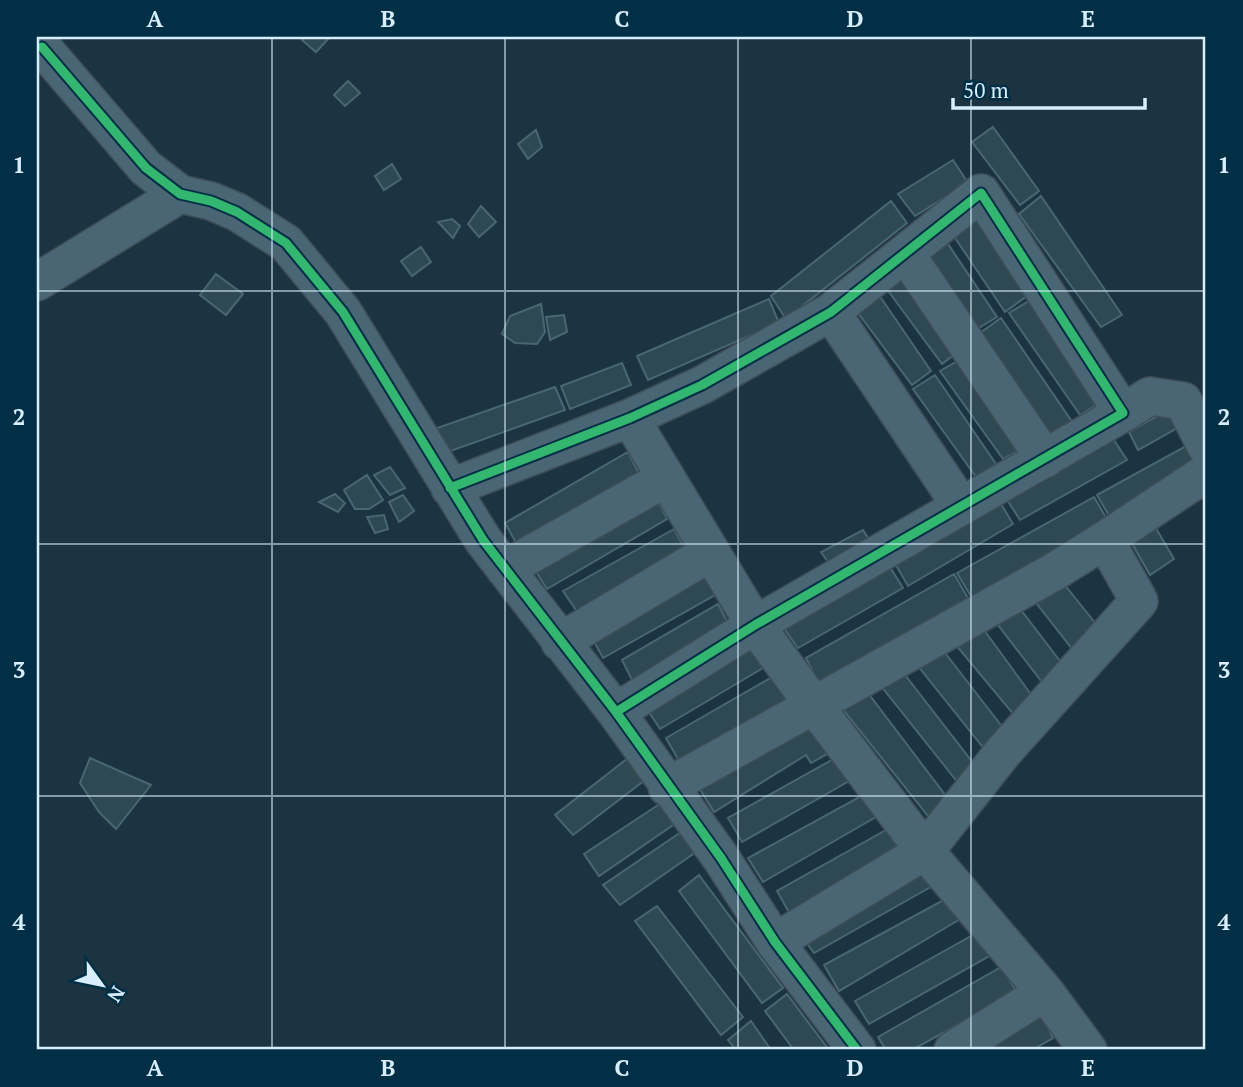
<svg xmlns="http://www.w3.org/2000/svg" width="1243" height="1087" viewBox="0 0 1243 1087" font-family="'PT Serif',serif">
<rect width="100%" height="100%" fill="#1c3441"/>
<path fill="#2e4953" stroke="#486772" stroke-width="2" d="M305,37h25l-14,15 -14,-12z
M348,81l12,12 -15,13 -11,-11z
M993,127l46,64 -19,14 -48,-63z
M536,130l6,17 -14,12 -10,-15z
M953,160l15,23 -53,33 -17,-22z
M392,164l9,15 -17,11 -9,-14z
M1041,196l81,119 -21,12 -82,-113z
M891,201l16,22 -121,96 -15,-23z
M481,206l15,16 -17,15 -11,-13z
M974,215l53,81 -22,16 -54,-80z
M452,219l8,7 -7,12 -15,-16z
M942,235l55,82 -20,12 -53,-78z
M421,247l10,15 -19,14 -11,-15z
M905,272l54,79 -17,13 -56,-76z
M216,274l27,20 -17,21 -26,-20z
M877,292l54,79 -19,14 -57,-76z
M769,299l10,24 -131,57 -11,-24z
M1032,299l71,102 -23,14 -71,-102z
M541,304l4,28 -8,12 -22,-1 -13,-9 8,-18z
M564,315l3,17 -17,8 -4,-23z
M1001,318l72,105 -22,15 -71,-105z
M966,356l62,90 -25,13 -63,-88z
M622,363l9,22 -61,24 -9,-23z
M935,375l61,89 -20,13 -63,-88z
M555,387l10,23 -120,43 -8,-25z
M1170,409l9,18 -41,23 -9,-18z
M1112,437l15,23 -107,60 -14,-22z
M1195,441l11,21 -95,57 -14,-24z
M628,452l12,24 -121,72 -14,-25z
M390,467l15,21 -15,7 -16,-20z
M367,475l16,25 -14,9h-14l-11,-19z
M335,494l10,9 -7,9 -19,-10z
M403,495l11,16 -15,11 -10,-20z
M656,497l11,22 -120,70 -14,-22z
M1094,497l14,24 -136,77 -15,-25z
M1000,502l13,22 -105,62 -15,-26z
M384,515l4,14 -13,4 -8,-16z
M1150,518l24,41 -24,16 -24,-42z
M674,529l12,22 -108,62 -15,-22z
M863,530l9,14 -39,25 -12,-17z
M888,564l15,24 -105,60 -15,-21z
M702,572l13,23 -112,63 -12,-22z
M954,574l14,24 -150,84 -12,-24z
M1060,579l40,50 -27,21 -40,-51z
M1015,602l48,63 -21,17 -48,-62z
M718,604l12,23 -96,57 -12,-24z
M979,623l56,77 -21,15 -58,-70z
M754,644l9,24 -103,61 -15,-23z
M939,645l68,88 -21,18 -68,-85z
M902,671l75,97 -18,16 -78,-98z
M779,673l11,26 -111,62 -13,-23z
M865,689l84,111 -21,16 -87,-109z
M809,721l18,33 -16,9 -5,-8 -92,57 -16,-26z
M837,757l14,23 -109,62 -14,-24z
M90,758l61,27 -35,44 -17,-17 -19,-29z
M628,758l17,22 -72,55 -18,-20z
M863,795l13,22 -113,65 -15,-24z
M661,803l15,20 -77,53 -15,-22z
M886,830l16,23 -111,63 -14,-25z
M681,832l15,20 -76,53 -17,-20z
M923,862l13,22 -122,69 -15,-21z
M699,875l84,113 -21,15 -83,-112z
M949,897l13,21 -123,73 -15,-26z
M657,906l86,111 -22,18 -86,-114z
M978,932l13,23 -122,69 -14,-23z
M1001,967l16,25 -105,58h-26l-8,-13z
M787,994l42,56h-35l-29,-39z
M1040,1011l13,27 -21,12h-61z
M751,1021l20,29h-35l-8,-10z"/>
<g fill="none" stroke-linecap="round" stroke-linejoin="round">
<g stroke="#3e4e58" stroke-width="40">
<path id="minor" d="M42,47l104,121 34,26 31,7 26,11 49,31 57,69 140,228 133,172 105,146 54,84 82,108
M905,253l140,206
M37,282l143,-88
M831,312l130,194
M1123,413l27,-17 33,5 23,45
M630,418l125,207 58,79 112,147 120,141 43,58
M450,488l180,-70 72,-33 129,-73 150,-119 142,220 -368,212 -139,87
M1105,540l101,-67
M505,569l161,-91
M560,642l151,-90
M667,787l385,-214 53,-33 34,61 -135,150 -79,100 -150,91
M953,1050l92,-58"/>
</g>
<use href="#minor" stroke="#4a6574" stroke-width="37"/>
<g stroke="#012f45" stroke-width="13">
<path id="cycleway" d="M42,47l104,121 34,26 31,7 26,11 49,31 57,69 140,228 133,172 105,146 54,84 82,108
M450,488l180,-70 72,-33 129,-73 150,-119 142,220 -368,212 -139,87"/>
</g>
<use href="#cycleway" stroke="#33b770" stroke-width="9"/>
</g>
<path fill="none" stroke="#d8eefd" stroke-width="2" stroke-opacity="0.55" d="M272,37v1013M505,37v1013M738,37v1013M971,37v1013M37,291h1169M37,544h1169M37,796h1169"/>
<rect width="1243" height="1087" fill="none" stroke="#012f45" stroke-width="77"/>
<g transform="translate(102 985) rotate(123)" stroke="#012f45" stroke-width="5" paint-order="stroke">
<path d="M0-5L12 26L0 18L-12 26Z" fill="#d8eefd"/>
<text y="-10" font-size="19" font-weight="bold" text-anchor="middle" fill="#d8eefd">N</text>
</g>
<path d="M953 98v10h192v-10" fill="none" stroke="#d8eefd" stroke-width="3.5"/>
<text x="963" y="98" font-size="21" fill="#d8eefd" stroke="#012f45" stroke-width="5" paint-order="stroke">50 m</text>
<rect x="38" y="38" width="1166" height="1010" fill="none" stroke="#d8eefd" stroke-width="2.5"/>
<g font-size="23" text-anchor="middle" font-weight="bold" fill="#d8eefd">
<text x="155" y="27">A</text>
<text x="388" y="27">B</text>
<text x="622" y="27">C</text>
<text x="855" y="27">D</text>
<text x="1088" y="27">E</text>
<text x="19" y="173">1</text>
<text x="1224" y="173">1</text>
<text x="19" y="425">2</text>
<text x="1224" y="425">2</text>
<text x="19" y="678">3</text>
<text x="1224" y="678">3</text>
<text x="19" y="930">4</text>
<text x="1224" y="930">4</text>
<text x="155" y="1076">A</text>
<text x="388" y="1076">B</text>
<text x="622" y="1076">C</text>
<text x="855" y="1076">D</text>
<text x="1088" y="1076">E</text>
</g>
</svg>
